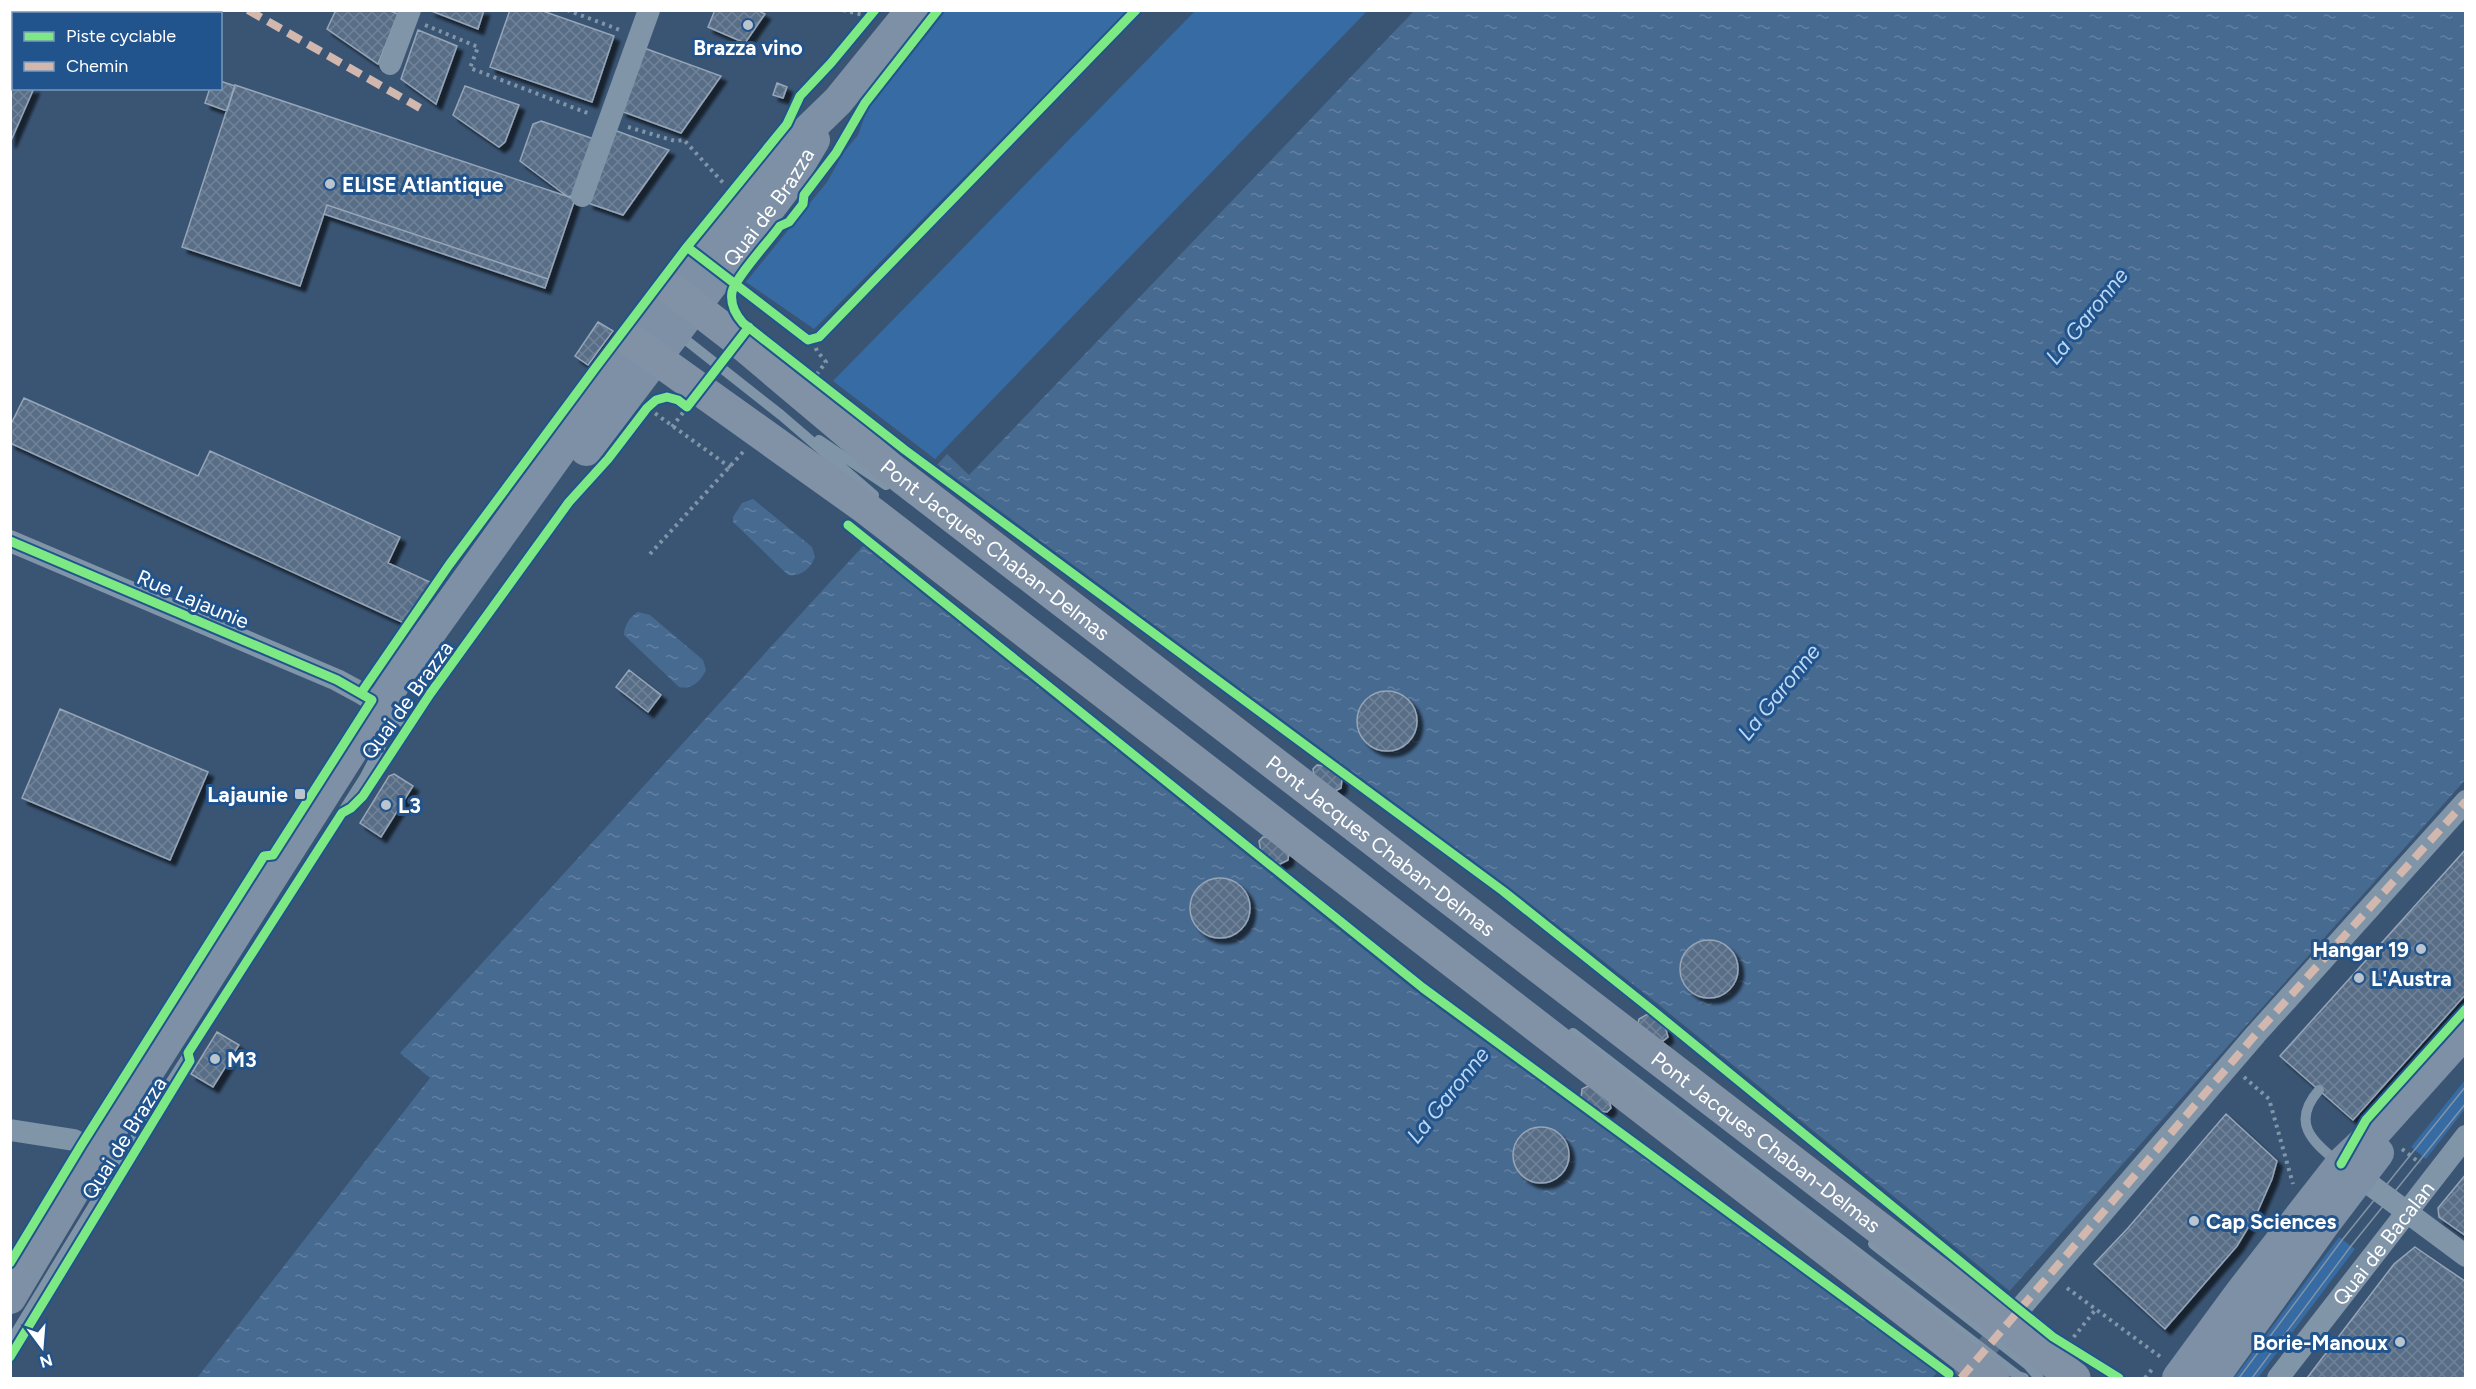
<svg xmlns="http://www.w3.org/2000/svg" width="2476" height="1389" viewBox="0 0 2476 1389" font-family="Figtree,sans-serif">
<defs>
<pattern id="water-ripples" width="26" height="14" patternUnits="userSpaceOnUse" patternTransform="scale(1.5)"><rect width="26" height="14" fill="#476a91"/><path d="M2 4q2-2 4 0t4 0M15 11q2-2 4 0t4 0" fill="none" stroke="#6380a2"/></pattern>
<pattern id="building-cross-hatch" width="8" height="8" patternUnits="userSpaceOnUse" patternTransform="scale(1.5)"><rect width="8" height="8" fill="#586d86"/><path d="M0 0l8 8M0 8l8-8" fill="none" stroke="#718398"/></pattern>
<filter id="shadow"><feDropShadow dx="5.5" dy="5.5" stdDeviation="1.5" flood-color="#0009"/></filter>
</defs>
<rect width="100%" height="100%" fill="#3a5574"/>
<path fill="#366ba3" d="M946,10l182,1 -314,318 -68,-47 81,-100 17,-30 14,-17 9,-25z
M1196,10l171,1 -432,448 -102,-78z
M2465,1080v29l-39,50 -15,-12z
M2339,1237l16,12 -97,129h-24z"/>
<path fill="url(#water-ripples)" d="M1414,11h1051v769l-533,598h-1735l233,-300 -30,-25 547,-599 22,21z
M753,499l59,48 3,10c-5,12 -14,20 -27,18l-55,-53v-5l9,-14z
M638,612l12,3 53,45 3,10c-5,11 -14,20 -27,17l-55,-52c0,-10 6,-18 14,-23z"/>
<path fill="#3a5574" d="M935,463l575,425 148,116 354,289 -72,81 -522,-381 -557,-449z"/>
<path fill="url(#building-cross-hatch)" stroke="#96a5b7" stroke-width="1.5" filter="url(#shadow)" d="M336,10h52l10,4 -20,50 -51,-35z
M429,10h55l-6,19z
M510,10h30l74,26 -22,66 -102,-35z
M715,10h42l8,4 -20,29 -37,-16z
M418,30l39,16 -21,58 -35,-25z
M644,48l77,28 -40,57 -60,-22z
M10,61l4,1v26h20l-24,55z
M220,81l15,5 -8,25 -22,-8 5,-15h10z
M777,83l10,4 -4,11 -10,-3z
M235,85l340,114 -27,80 -221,-74 -27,81 -118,-39z
M465,86l54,19 -14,37 -6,5 -46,-32z
M541,121l53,18 -18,55 -8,3 -48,-36 13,-37z
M614,130l55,20 -46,65 -35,-12z
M327,205l221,74 -3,9 -221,-74z
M598,322l15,9 -25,34 -13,-9z
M24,398l174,78 12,-25 190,86 -12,26 44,20 -28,40 -394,-180v-17z
M629,670l32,25 -13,17 -32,-25z
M1357 721a30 30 0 1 1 60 0a30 30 0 1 1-60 0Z
M60,709l148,63 -38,88 -148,-62z
M1317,765l9,1 16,13 -1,9 -10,5 -16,-12 -2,-12z
M394,774l19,12 -32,51 -21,-14 29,-47z
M1263,837h10l16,13 -1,10 -10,5 -17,-13 -2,-11z
M2466,849v145l-113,126 -73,-64z
M1190 908a30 30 0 1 1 60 0a30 30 0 1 1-60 0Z
M1680 969a29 29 0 1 1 58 0a29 29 0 1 1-58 0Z
M1648,1014l17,12 3,11 -5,4h-9l-17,-13 2,-9z
M217,1032l22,13 -26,42 -22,-13z
M1592,1084l16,12 3,12 -4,4 -10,-1 -16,-12 1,-10z
M2226,1114l51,47 -5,18 -15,34 -20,33 -72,83 -71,-65 34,-36z
M1513 1155a28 28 0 1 1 56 0a28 28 0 1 1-56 0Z
M2466,1174v62l-27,-19 -1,-9z
M2415,1247l51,35v96h-159l87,-114z"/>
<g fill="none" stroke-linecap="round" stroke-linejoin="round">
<path stroke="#586e89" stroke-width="22" stroke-dasharray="22 11" stroke-linecap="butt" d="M1961,1378l49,-58"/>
<path stroke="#8195a9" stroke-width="4" stroke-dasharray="3 4.5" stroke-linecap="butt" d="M567,10l53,20
M843,10l32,8
M425,25l53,22 -8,21 120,46
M628,127l47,14 9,-1 41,45
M813,341l4,10 9,11 -9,12
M649,409l82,59
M672,427l13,-17
M650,554l93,-102
M1117,606l386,285 293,236
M997,646l426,342 357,262
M2244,1077l25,22 24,85
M2402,1149l18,14
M2067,1288l95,70
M2069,1343l27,-34
M2098,1366l21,12
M2145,1378l8,-10"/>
<path stroke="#8195a9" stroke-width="10" d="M677,333l104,82 93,80
M819,440l67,45
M1573,1033l445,343 6,2
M2319,1090c-28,32 -8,51 19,72
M1873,1244l155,121 11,13
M10,1342l106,-174 248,-390 33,-62"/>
<g stroke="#8195a9" stroke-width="22">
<path d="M390,64l20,-54"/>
<path d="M582,196l67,-186"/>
<path d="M10,541l327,139 24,13 36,23"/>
<path d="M10,1130l64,10 34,19"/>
<path d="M2349,1169l117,87"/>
<path d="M2024,1304l232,-270 210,-233"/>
<path id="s1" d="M2278,1378l188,-242"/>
</g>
<g stroke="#7d90a5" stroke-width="32">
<path id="s2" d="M586,450l201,-265 27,-45"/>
<path d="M10,1298l87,-146 304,-479 190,-265 15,-33 160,-204 72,-70 74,-91"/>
<path d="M2178,1378l64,-87 99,-127 36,-34 89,-99"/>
<path d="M2213,1378l114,-158 51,-67"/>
</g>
<g stroke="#8192a7" stroke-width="33">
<path id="s3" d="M673,290l66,51 152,128 1183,909"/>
<path d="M632,341l231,165 1130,872"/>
</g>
<path stroke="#8194a7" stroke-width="1.5" d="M2239,1378l103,-138 124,-154
M2252,1378l99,-132 115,-143"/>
<path stroke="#d1b7ad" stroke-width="8" stroke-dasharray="15 8" stroke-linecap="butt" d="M248,10l172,98
M1961,1378l295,-344 210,-233"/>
<g stroke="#21548d" stroke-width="13">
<path id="cycleway" d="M938,10l-73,93 -29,50 -32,42 -1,9 -14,18 -9,4c-10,14 -45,52 -48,66 -2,12 3,22 11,31l162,127 598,441 149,119 360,294 41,33 66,41
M687,247l121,93 11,-3 317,-327
M848,525l575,463 526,386
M10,541l327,139 35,20 -99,155 -9,1 -182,288 -72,119
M361,693l88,-128 147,-198 91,-120 100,-123 13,-28 31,-33 44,-53
M2341,1164l25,-44 100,-111
M10,1357l180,-296 -2,-8 154,-240 9,-5 12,-12 67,-102 139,-192 39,-43 39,-51 9,-8 11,-3 11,3 9,7 62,-80"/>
</g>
<use href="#cycleway" stroke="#7ce984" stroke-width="9"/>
</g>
<g fill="#bac4ce" stroke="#21548d" stroke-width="2">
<circle cx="748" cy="25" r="6"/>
<circle cx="330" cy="184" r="6"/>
<rect x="294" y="788" width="12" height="12" rx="3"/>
<circle cx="386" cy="805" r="6"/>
<circle cx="2421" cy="949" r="6"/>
<circle cx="2359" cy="978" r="6"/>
<circle cx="215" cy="1059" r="6"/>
<circle cx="2194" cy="1221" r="6"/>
<circle cx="2400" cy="1342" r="6"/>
</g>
<g text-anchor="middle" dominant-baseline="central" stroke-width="6" stroke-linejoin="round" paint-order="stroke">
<g font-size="21" font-weight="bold" fill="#fff" stroke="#21548d" text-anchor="start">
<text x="748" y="47" text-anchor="middle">Brazza vino</text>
<text x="342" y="184">ELISE Atlantique</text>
<text x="288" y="794" text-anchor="end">Lajaunie</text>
<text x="398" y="805">L3</text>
<text x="2409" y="949" text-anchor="end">Hangar 19</text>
<text x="2371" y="978">L'Austra</text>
<text x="227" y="1059">M3</text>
<text x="2206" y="1221">Cap Sciences</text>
<text x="2388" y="1342" text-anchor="end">Borie-Manoux</text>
</g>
<g font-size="21" fill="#fff" stroke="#21548d">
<text stroke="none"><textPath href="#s2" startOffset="304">Quai de Brazza</textPath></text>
<text stroke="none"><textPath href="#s3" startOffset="414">Pont Jacques Chaban-Delmas</textPath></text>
<text transform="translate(193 599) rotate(23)">Rue Lajaunie</text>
<text transform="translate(407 700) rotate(-54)">Quai de Brazza</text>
<text stroke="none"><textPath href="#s3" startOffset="900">Pont Jacques Chaban-Delmas</textPath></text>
<text transform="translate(124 1138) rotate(-58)">Quai de Brazza</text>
<text stroke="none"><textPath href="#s3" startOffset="1386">Pont Jacques Chaban-Delmas</textPath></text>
<text stroke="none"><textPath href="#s1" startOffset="171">Quai de Bacalan</textPath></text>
</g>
<g font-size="22" font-style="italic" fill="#bcd7f3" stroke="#21548d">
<text transform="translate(2087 316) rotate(-51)">La Garonne</text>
<text transform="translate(1779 692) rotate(-51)">La Garonne</text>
<text transform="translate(1448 1095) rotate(-51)">La Garonne</text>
</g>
</g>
<rect width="2476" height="1389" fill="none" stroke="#ffffff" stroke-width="24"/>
<rect x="12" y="12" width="210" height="78" fill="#21548d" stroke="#7a98bb" stroke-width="1.5"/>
<rect x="24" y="32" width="30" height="9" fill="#7ce984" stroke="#7a98bb" stroke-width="1.5"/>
<text x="66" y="42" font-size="18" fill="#ffffff">Piste cyclable</text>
<rect x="24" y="62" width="30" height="9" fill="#d1b7ad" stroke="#7a98bb" stroke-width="1.5"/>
<text x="66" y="72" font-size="18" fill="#ffffff">Chemin</text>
<g transform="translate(42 1347) rotate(164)" stroke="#21548d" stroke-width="4.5" paint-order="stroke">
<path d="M0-4.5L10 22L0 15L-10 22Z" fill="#ffffff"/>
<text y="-9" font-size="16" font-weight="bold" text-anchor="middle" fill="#ffffff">N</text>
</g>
</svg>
